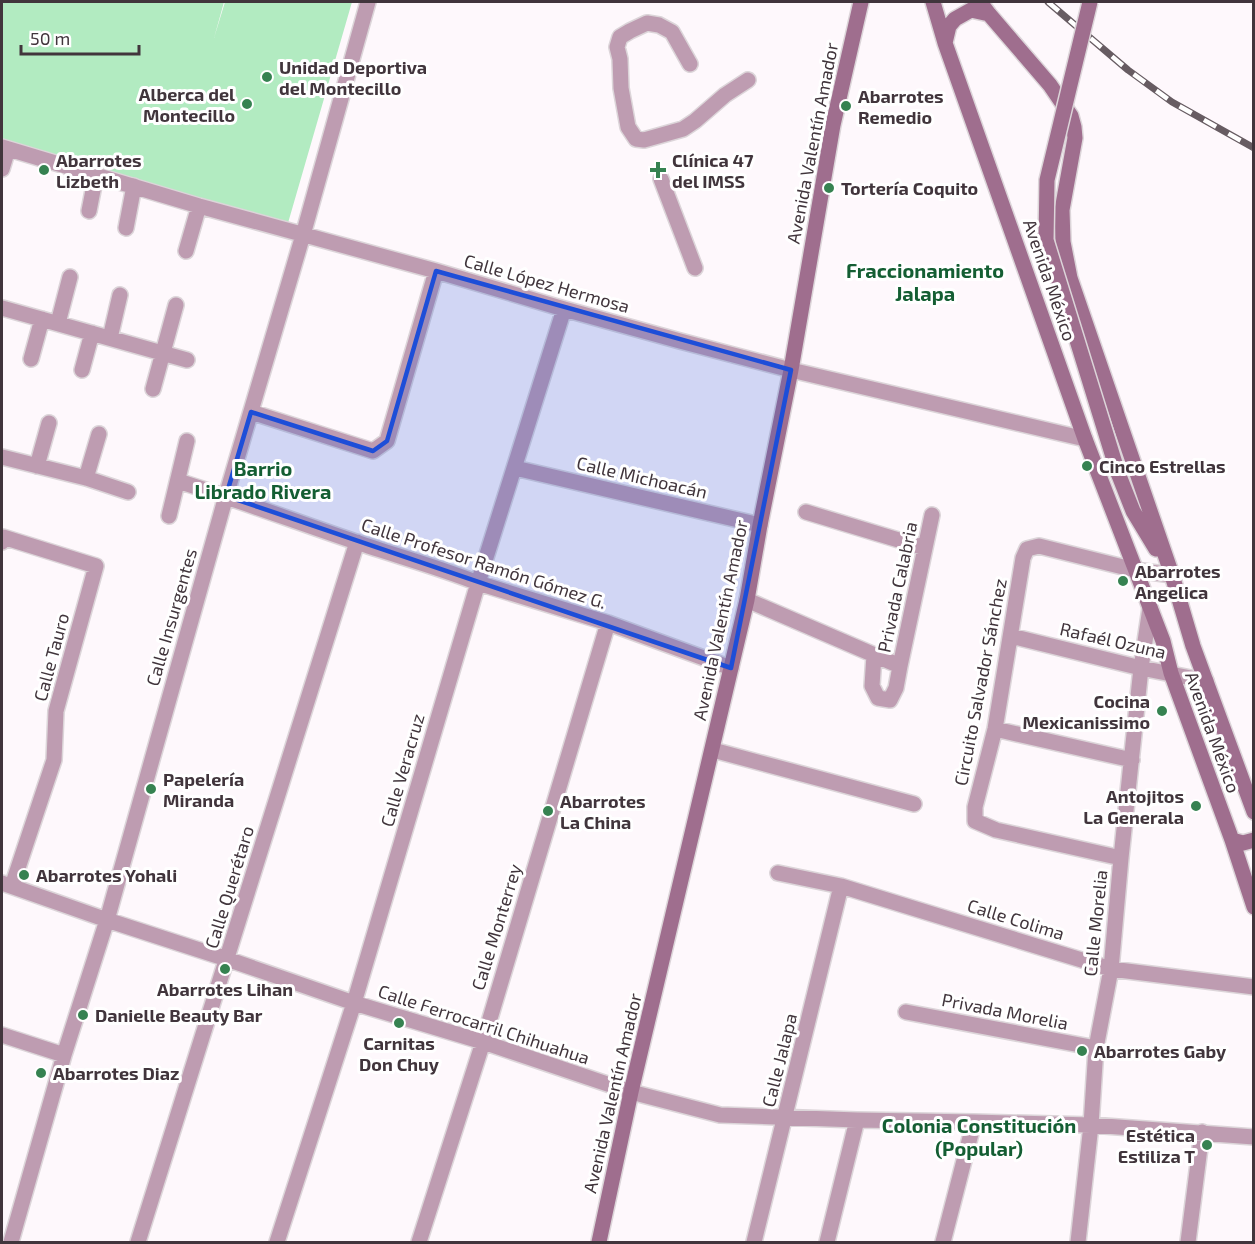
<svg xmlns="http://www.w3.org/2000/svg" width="1255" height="1244" viewBox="0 0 1255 1244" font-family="'Exo 2',sans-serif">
<rect width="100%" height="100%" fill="#fef8fc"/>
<path fill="#b2ebc1" d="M2,2h222l-10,36 11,-36h127l-64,221 -118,-32 -168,-51z"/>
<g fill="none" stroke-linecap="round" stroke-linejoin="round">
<g stroke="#dcd5d9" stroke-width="18">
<path id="street" d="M690,64l-18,-32 -13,-7 -12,-2 -17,8 -10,6 -3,10 3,12 1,29 7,39 8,12 8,1 39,-11 12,-8 30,-26 23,-15
M2,147l197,59 237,65 128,38 116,32 111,29 294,69
M2,169l6,-20
M661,179l34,89
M89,211l7,-36
M126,228l8,-42
M186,251l13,-45
M2,308l185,52
M58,323l12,-46
M110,338l10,-43
M31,359l11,-40
M82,370l10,-37
M153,389l23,-84
M251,412l122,39 14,-10 49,-170
M2,457l84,21 42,14
M37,466l12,-43
M515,468l245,57
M86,478l13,-44
M178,481c60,19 119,41 178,61 41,14 82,25 122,41l130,40 123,45
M806,512l119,36
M169,516l18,-75
M2,542l1,-5 93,29 -40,145 -2,49 -42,126
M747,600l153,66
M1011,636l130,32 65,13
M874,655l-2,31 6,12 12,2 6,-12 4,-22 32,-151
M995,729l137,31
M713,750l201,54
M1121,858l-125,-28 -21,-9v-14l20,-78 28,-171 4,-9 12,-3 96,24 37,5
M778,873l63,13 270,83 143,18
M2,883l105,37 120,39 127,44 129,39 148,50 89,23 137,5 117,2 117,3 163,12
M906,1012l190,36
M2,1035l62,20
M11,1242l53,-187 43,-135 119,-424 77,-261 65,-233
M138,1242l219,-700
M277,1242l77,-239 124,-420 86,-274
M419,1242l64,-200 125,-419
M754,1242l87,-356
M827,1242l30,-122
M943,1242l31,-120
M1078,1242l13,-117 5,-77 15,-79 10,-111 20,-190 9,-60
M1188,1242l14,-110"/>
</g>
<g stroke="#dcd5d9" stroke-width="18">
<path id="secondary" d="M933,2l12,41 140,396 78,202 8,32 61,167 22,67
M980,2l9,12 61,71 21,31 3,11 1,11 -13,72 1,32 7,36 102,297 21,71 61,166
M945,43l4,-17 6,-7 16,-9 18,4
M1118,473l15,38 23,38
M1232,840l11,3 11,-3
M599,1242l32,-150 116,-492 13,-75 31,-155 42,-245 28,-123"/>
</g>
<use href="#street" stroke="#be9cb1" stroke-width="15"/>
<use href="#secondary" stroke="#9f6e8e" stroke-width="15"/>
<g stroke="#675c62" stroke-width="7">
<path id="rail" d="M1048,2l80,68 44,32 82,46"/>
</g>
<use href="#rail" stroke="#fff" stroke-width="4.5" stroke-dasharray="14" stroke-linecap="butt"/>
<g stroke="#dcd5d9" stroke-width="18" stroke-linecap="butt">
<path id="secondary-bridge" d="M1090,2l-43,178 -1,60 72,233"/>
</g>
<use href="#secondary-bridge" stroke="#9f6e8e" stroke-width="15"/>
</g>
<path fill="#1d4ed8" fill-opacity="0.2" stroke="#1d4ed8" stroke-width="4.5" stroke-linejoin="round" d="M436,271l355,99 -60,298 -505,-172 25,-84 122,39 14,-10z"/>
<g fill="#368251" stroke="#fff" stroke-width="2">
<circle cx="267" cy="77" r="6"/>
<circle cx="247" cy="104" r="6"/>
<circle cx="846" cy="106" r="6"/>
<circle cx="44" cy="170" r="6"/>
<path d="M655 161h6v6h6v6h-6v6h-6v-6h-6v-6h6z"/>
<circle cx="829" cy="188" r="6"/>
<circle cx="1087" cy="466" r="6"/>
<circle cx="1123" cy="581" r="6"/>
<circle cx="1162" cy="711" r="6"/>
<circle cx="151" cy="789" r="6"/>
<circle cx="1196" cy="806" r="6"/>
<circle cx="548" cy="811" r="6"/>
<circle cx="24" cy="875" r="6"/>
<circle cx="225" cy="969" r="6"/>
<circle cx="83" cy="1015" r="6"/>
<circle cx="399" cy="1023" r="6"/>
<circle cx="1082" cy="1051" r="6"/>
<circle cx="41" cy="1073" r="6"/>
<circle cx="1207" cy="1145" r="6"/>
</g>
<g text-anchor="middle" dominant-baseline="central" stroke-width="6" stroke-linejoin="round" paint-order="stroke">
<g font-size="18" font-weight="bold" fill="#41353c" stroke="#fff" text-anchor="start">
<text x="279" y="67">Unidad Deportiva<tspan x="279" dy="21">del Montecillo</tspan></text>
<text x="235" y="94" text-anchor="end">Alberca del<tspan x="235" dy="21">Montecillo</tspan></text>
<text x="858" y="96">Abarrotes<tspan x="858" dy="21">Remedio</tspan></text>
<text x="56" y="160">Abarrotes<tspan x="56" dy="21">Lizbeth</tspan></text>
<text x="672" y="160">Clínica 47<tspan x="672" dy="21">del IMSS</tspan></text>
<text x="841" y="188">Tortería Coquito</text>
<text x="1099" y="466">Cinco Estrellas</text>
<text x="1135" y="571">Abarrotes<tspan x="1135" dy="21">Angelica</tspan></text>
<text x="1150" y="701" text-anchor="end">Cocina<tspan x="1150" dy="21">Mexicanissimo</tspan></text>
<text x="163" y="779">Papelería<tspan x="163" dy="21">Miranda</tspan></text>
<text x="1184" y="796" text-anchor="end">Antojitos<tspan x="1184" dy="21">La Generala</tspan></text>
<text x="560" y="801">Abarrotes<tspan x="560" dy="21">La China</tspan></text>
<text x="36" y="875">Abarrotes Yohali</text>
<text x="225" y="989" text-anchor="middle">Abarrotes Lihan</text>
<text x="95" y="1015">Danielle Beauty Bar</text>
<text x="399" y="1043" text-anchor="middle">Carnitas<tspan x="399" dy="21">Don Chuy</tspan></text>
<text x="1094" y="1051">Abarrotes Gaby</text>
<text x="53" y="1073">Abarrotes Diaz</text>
<text x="1195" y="1135" text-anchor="end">Estética<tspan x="1195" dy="21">Estiliza T</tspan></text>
</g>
<g font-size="18" fill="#41353c" stroke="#fff">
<text transform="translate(812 143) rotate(-79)">Avenida Valentín Amador</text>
<text transform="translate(1050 280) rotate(71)">Avenida México</text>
<text transform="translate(547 283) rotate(16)">Calle López Hermosa</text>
<text transform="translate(642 477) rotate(13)">Calle Michoacán</text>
<text transform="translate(484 563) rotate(18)">Calle Profesor Ramón Gómez G.</text>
<text transform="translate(897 587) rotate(-78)">Privada Calabria</text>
<text transform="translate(171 617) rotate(-74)">Calle Insurgentes</text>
<text transform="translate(720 620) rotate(-78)">Avenida Valentín Amador</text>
<text transform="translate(1113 640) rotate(13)">Rafaél Ozuna</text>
<text transform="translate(51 657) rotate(-75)">Calle Tauro</text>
<text transform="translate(980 682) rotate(-79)">Circuito Salvador Sánchez</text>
<text transform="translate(1213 732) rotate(70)">Avenida México</text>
<text transform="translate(402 770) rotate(-74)">Calle Veracruz</text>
<text transform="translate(229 887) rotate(-73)">Calle Querétaro</text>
<text transform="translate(1016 919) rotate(17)">Calle Colima</text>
<text transform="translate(1095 923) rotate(-84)">Calle Morelia</text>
<text transform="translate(496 927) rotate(-73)">Calle Monterrey</text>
<text transform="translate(1005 1011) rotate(11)">Privada Morelia</text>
<text transform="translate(484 1024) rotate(18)">Calle Ferrocarril Chihuahua</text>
<text transform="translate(779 1060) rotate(-76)">Calle Jalapa</text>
<text transform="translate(612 1093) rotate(-77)">Avenida Valentín Amador</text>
</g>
<g font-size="20" font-weight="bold" fill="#145e33" stroke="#fff">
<text x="925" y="270">Fraccionamiento<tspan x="925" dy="23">Jalapa</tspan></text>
<text x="263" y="468">Barrio<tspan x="263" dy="23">Librado Rivera</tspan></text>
<text x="979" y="1125">Colonia Constitución<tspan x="979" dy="23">(Popular)</tspan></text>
</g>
</g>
<rect width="1255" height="1244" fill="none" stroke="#41353c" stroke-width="6"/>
<path d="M21 45v9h118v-9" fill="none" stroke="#41353c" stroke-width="3"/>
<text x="30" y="45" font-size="18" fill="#41353c" stroke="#ffffff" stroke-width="4.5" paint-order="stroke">50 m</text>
</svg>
